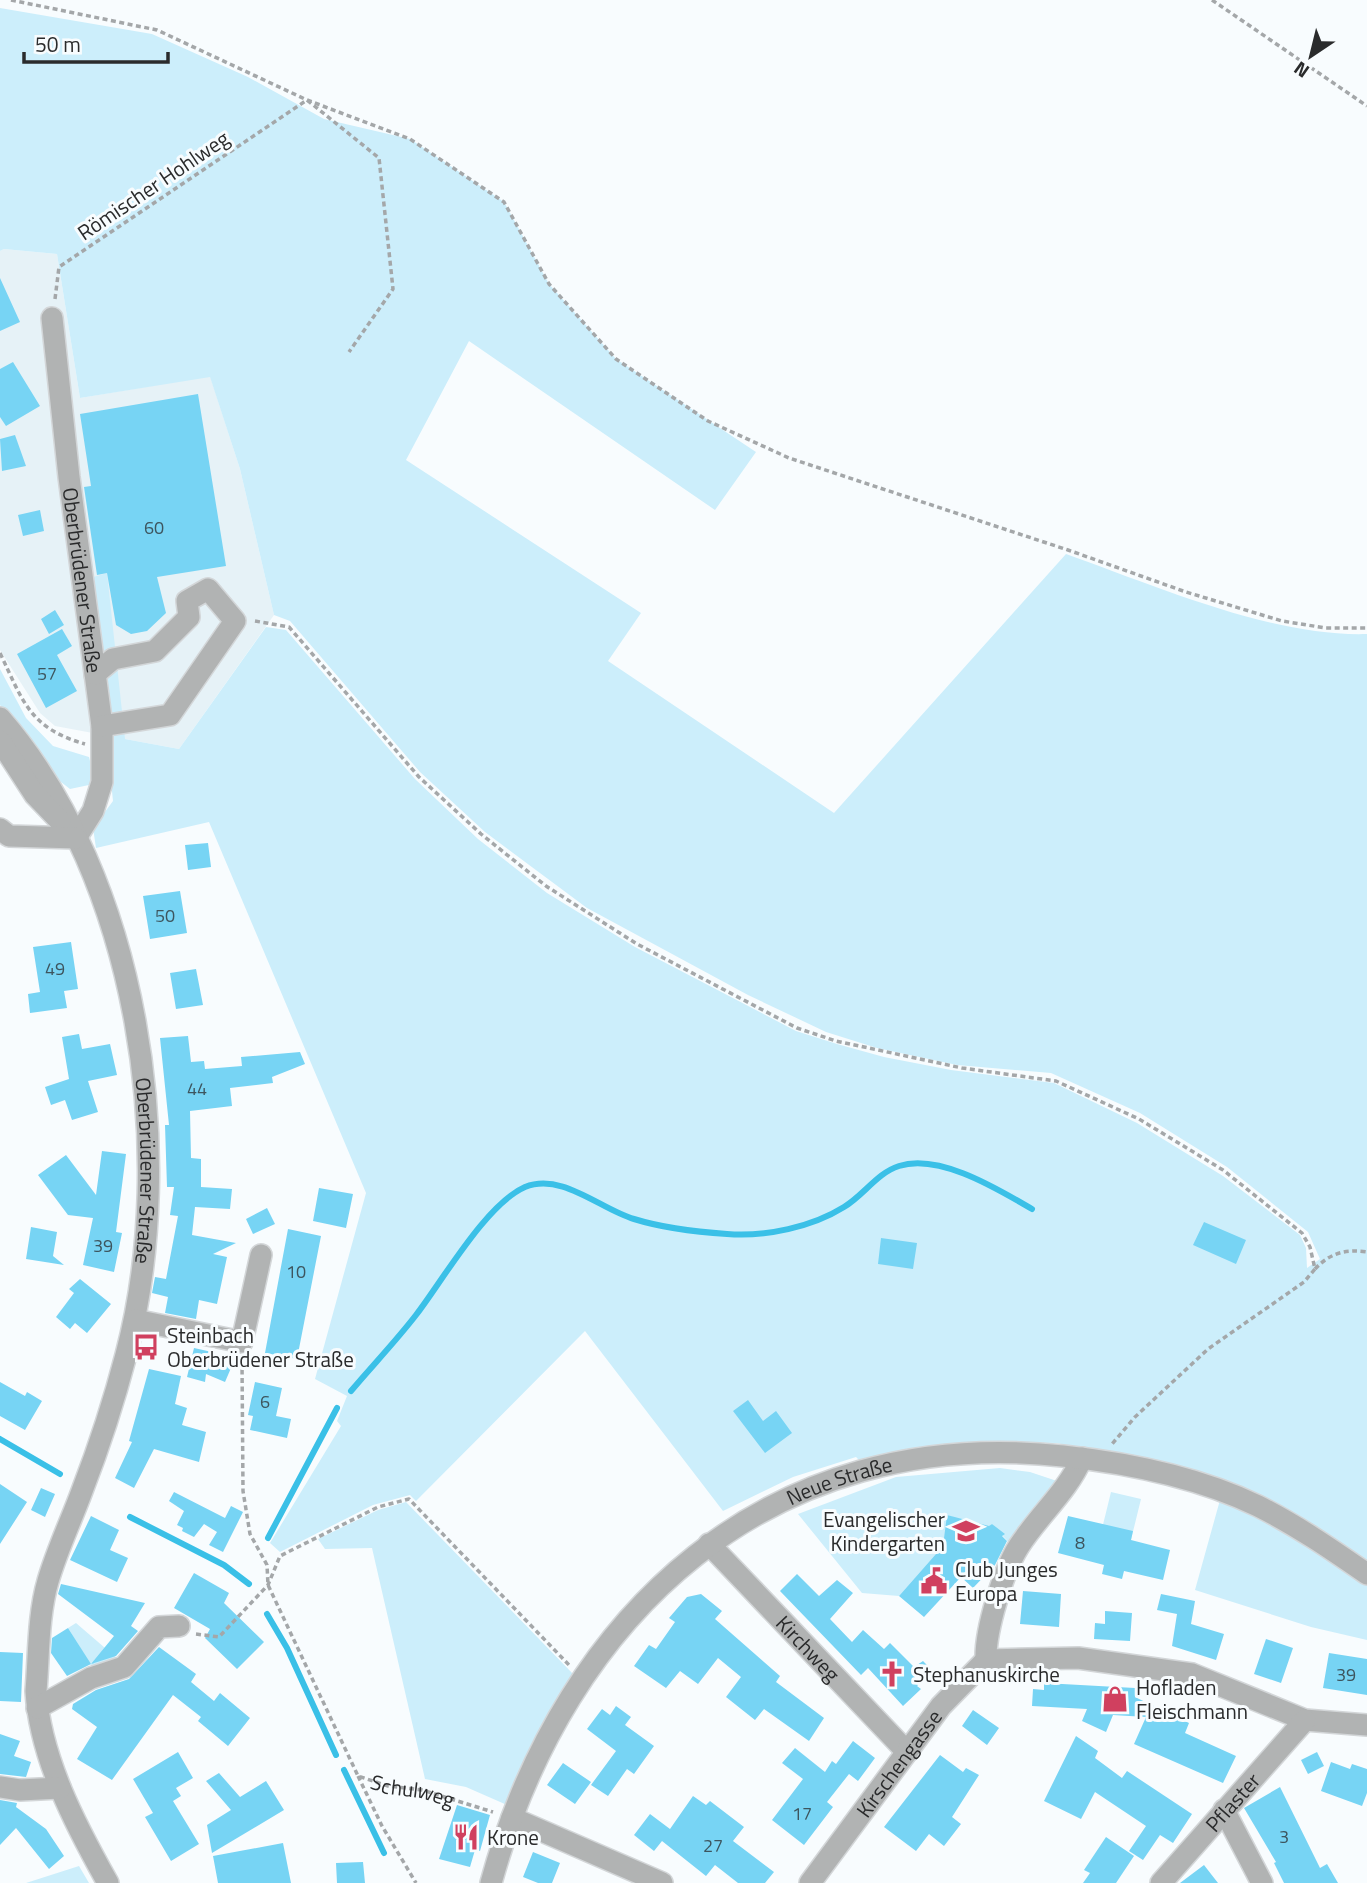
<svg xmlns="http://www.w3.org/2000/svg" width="1367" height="1883" viewBox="0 0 1367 1883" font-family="'Titillium Web',sans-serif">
<rect width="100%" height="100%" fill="#f8fcfe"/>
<path fill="#e6f2f7" d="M4,249l53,5 23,144 130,-22 30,93 34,146 -95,134 -124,-23 -15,-13 -40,-63v-399z"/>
<path fill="#cceefb" d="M0,8l152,26 96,43 76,42 86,20 94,63 45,82 67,75 140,93 -41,58 -246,-169 -63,119 235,153 -33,48 226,152 232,-259c90,32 206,83 301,80v929l-261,-111 -50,-9 -53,-1 -89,8 -55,10 -3,-3 -63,20 -70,34 -138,-180 -169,170 -6,-6 -37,10 -93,47 -10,-9 71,-117 -4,-5 10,-25 -32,-17 51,-186 -157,-371 -113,26 -3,-20 20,-27 -23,-223 17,-5 18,166 54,10 87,-122 20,3 129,149 63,60 69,54 88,54 161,84 41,13 47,13 67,13 103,13 83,40 86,53 77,59 6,13 1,20 13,-9 -12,-27 -81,-65 -87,-54 -89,-40 -94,-8 -80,-17 -51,-16 -78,-37 -161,-87 -102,-76 -65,-60 -130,-151 -16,-6 -34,-146 -30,-92 -130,21 -23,-144 -53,-5 -4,2z
M0,669l26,49 27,28 36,11 5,20 -5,8 -19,4 -22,-17 -48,-67z
M1000,1468l30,4 27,9 -46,64 -19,-21 -5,5 -40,-14 -3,30 -45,51 -37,-3 -64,-79 98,-37z
M1111,1492l30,7 -14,57 -28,-15z
M1220,1500l74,35 73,49v56l-56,-13 -116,-37z
M406,1502l168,173 -48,82 -19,48 -41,-18 -41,-8 -53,-231 -47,1 -7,-10 60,-29z
M76,1623l43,37 -25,10 -26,-42z
M79,1866l10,17h-63z"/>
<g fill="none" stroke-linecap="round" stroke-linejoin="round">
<path stroke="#3ac0e7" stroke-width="6" d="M351,1391c21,-25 45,-50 65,-76 27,-35 70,-111 109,-128 37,-15 75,22 109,32 29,9 63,13 93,15 39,3 85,-7 117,-27 20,-12 33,-34 55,-41 41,-13 100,24 133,43
M0,1439l60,35
M130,1517l94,48 25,19
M268,1538l69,-130
M267,1614l20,34 49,107
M344,1770l40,83"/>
</g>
<path fill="#77d4f4" d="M0,278l20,44 -20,9z
M13,362l27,44 -34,20 -6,-9v-48z
M198,394l28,172 -69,11 9,36 -19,18 -16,3 -15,-9 -9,-52 -10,2 -13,-88 7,-1 -11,-72z
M15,435l11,31 -24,5 -2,-32z
M40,510l4,21 -21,5 -5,-21z
M55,610l9,15 -15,9 -8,-15z
M62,629l10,17 -15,9 20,36 -31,17 -29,-54z
M208,843l3,24 -23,3 -3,-25z
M180,891l7,42 -37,6 -7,-43z
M71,942l7,47 -14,2 3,17 -37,5 -2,-19 12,-2 -7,-45z
M196,969l7,36 -27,4 -6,-36z
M79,1034l3,15 28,-5 7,31 -29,6 10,31 -26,8 -7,-20 -14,5 -6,-18 24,-8 -7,-42z
M188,1036l3,26 13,-1 1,8 37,-3 -1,-9 59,-5 5,12 -33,13 1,6 -43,5 2,18 -42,5 1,47 10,1v28l31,2 -2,20 -35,-2 -3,28 44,8 -23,11 14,3 -10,47 -18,-4 -3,19 -31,-6 3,-16 -16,-4 3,-16 11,2 12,-63 -8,-1 4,-28h-7l-2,-62h4l-9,-87z
M102,1151l24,3 -10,78 6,1 -8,39 -31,-7 10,-47 -25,-3 -30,-40 28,-20 30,40z
M319,1188l34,6 -7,34 -33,-7z
M267,1208l8,16 -22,10 -7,-15z
M1204,1222l42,18 -10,24 -43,-19z
M31,1227l26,5 -4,24 11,9 -38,-6z
M288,1229l33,7 -24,123 -32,-6z
M881,1238l36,5 -4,26 -35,-5z
M80,1279l31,25 -24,29 -12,-10 -5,6 -14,-12 18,-24 -5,-4z
M194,1348l18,4 -2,7 21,9 -6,14 -19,-8 -1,8 -18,-5z
M149,1369l32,7 -6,28 12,4 -5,17 24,7 -7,30 -45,-13 -20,39 -19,-10 17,-36 -3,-1z
M0,1382l25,14 2,-4 15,9 -17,29 -25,-14z
M255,1382l27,6 -6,28 15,3 -4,19 -37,-8 3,-14 -5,-1z
M748,1400l15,21 13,-10 16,22 -27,20 -32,-42z
M0,1484l27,18 -27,42z
M41,1488l14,6 -10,23 -14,-7z
M174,1492l51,26 6,-12 12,6 -20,40 -14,-7 8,-13 -13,-8 -10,13 -12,-6 1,-3 -6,-3 7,-14 -15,-10z
M947,1515l42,11 3,-2 13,10 -3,2 5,5 -12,24 -22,23 -12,-11 -37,40 -25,-21 44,-50z
M91,1516l28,14 -9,20 18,8 -11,24 -47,-22z
M1068,1516l65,15 -2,9 39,10 -7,30 -39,-9 -2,8 -20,-5 2,-9 -46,-12z
M194,1573l35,20 -5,10 40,39 -27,27 -32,-31 5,-9 -36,-21z
M797,1574l22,22 18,-16 16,13 -23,26 22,23 11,-12 21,19 6,-6 24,24 9,-6 10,10 -16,15 4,3 -18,17 -35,-38 -7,7 -81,-84z
M61,1584l84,19 -14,23 7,5 -22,25 -25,8 23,-28 -56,-42z
M1023,1591l38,3 -2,33 -39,-3z
M701,1594l21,17 -7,8 65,57 -4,6 48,36 -15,23 -45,-32 -9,11 -29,-23 15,-20 -23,-19 -20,26 -18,-13 -14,17 -32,-22 15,-21 7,4 19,-27 -6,-4 18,-21z
M1161,1594l34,7 -4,23 33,10 -8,26 -44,-14 5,-32 -20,-4z
M1105,1611l27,2 -2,28 -36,-2 1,-16 10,1z
M68,1628l23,36 -24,12 -16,-23 1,-15z
M1266,1639l27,9 -12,35 -27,-9z
M159,1647l37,27 -5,8 23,19 6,-8 30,25 -22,28 -30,-25 3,-4 -28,-22 -61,85 -35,-21 20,-32 -25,-18 1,-5 23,-14 33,-11z
M0,1652l23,1 -2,49 -21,-1z
M1329,1653l38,6v36l-44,-7z
M1044,1683l91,5v9l54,26 -4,10 51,23 -13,27 -89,-39 12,-27 -33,-2 -7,17 -24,-11 5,-12 -55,-3 1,-17 11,1z
M616,1706l15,11 -6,8 29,21 -20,28 -7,-5 -19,27 -17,-11 25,-34 -29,-22 15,-20 8,6z
M973,1710l26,18 -12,17 -25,-19z
M0,1734l20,7 -6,15 17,6 -5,15 -26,-3z
M1076,1736l22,15 -3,7 27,20 5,-7 65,43 -19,29 -13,-8 -17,25 -14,-9 17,-25 -51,-34 -14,27 -37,-18z
M853,1741l22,17 -17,23 -9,-7 -22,28 6,5 -29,38 -32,-25 31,-41 -21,-16 13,-15 30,24 7,-11 4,3z
M178,1752l15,26 -17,10 5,8 -8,5 26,43 -28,17 -26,-44 8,-4 -20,-34z
M1317,1752l7,14 -16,8 -7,-14z
M940,1755l23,17 3,-4 13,7 -27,42 9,7 -17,22 -15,-12 -13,17 -32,-24z
M1331,1762l19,7 2,-5 15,5v24l-5,13 -41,-15z
M563,1763l28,19 -16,22 -28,-19z
M219,1773l21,24 26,-16 18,29 -72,43 -5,-28 24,-15 -25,-29z
M1280,1787l40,81 7,-4 11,19h-54l-10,-20 2,-1 -32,-54z
M693,1796l13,9 4,-4 34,26 -11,14 41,31 -9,11h-27l-23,-18 -9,11 -44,-35 -8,10 -20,-16 16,-21 20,15z
M0,1800l17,3 -1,4 30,22 18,27 -15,13 -33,-41 -16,17z
M457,1805l33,10 -10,36 -5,-1 -5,17 -31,-8z
M1106,1837l28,19 -18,27h-33l7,-10 -6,-3z
M283,1843l8,40h-73l-5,-27z
M533,1852l27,11 -8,20h-14l-15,-6z
M363,1862l2,21h-28l-1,-20z
M1204,1865l14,18h-38z"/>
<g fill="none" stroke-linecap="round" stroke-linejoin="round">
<g stroke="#d3d6d8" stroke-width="24">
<g id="minor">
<path id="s2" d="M52,318l17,159 33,249v56l-9,29 -17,27"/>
<path d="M95,674l18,-15 42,-8 34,-34 -2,-16 21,-12 27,32 -65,94 -68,11"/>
<path id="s3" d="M0,718c139,160 179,436 126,637 -12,46 -27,92 -44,136 -11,30 -25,59 -34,90 -10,34 -9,74 -12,110 4,67 40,135 72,192"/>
<path d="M0,741l35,54 25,26"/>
<path d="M0,829l9,7 67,2"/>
<path d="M135,1320l107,22 19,-87"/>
<path id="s4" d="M709,1544l198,208"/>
<path d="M986,1660c-1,-29 17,-89 33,-114 20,-31 48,-54 63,-88"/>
<path d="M37,1708l54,-30 33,-11 35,-40 20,-1"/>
<path d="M0,1787l20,3 40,-2"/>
<path d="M1224,1810l38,73"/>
<path d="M512,1818l150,65"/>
<path id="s5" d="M491,1883c74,-271 280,-459 572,-427 65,7 135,21 195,50 38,19 73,43 109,68"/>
<path id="s6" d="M810,1883l131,-177 45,-46 92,-2 114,16 113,46 62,5"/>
<path id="s7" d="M1161,1883l144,-163"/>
</g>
</g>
<g stroke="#a4a7a9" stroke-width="3.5" stroke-dasharray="5 3.5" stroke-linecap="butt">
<path d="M11,0l146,30 150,70 103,39 94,63 45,82 67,75 92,62 81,37 279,92 118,42 96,29 44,7h41"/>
<path d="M1212,0l155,106"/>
<path d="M55,299l4,-32 248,-167 72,58 14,131 -44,63"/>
<path d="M255,621l34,6 130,150 62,57 65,52 91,58 160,84 39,13 126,27 94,13 83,38 84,51 79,63 8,14 5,22 -11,13 -96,67 -73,68 -23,27"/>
<path d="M0,653c23,48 29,75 85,91"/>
<path d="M1315,1269c15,-16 30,-20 52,-17"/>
<path id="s1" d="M242,1361l1,130 7,43 17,31 1,20 90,191 30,10 34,4 71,22"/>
<path d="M196,1634l23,3 49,-52 12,-29 98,-49 31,-8 161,167"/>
<path d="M358,1776l24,50 34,57"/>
</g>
<use href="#minor" stroke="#b1b3b3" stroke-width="21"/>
</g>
<defs>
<g id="bus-bare" transform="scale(2.1)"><path d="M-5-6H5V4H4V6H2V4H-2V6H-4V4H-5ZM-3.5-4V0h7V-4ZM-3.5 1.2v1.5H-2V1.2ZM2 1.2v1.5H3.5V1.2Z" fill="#d0405f" stroke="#f8fcfe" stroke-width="2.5" paint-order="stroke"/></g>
<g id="school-bare" transform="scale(2.1)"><path d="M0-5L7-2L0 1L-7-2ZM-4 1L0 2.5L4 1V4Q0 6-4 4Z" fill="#d0405f" stroke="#f8fcfe" stroke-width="2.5" paint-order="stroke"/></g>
<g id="civic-bare" transform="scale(2.1)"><path d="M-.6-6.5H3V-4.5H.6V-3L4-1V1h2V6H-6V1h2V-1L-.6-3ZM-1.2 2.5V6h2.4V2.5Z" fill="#d0405f" stroke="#f8fcfe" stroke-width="2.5" paint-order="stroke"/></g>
<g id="church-bare" transform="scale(2.1)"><path d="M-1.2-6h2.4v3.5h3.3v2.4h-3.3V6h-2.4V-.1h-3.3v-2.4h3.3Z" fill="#d0405f" stroke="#f8fcfe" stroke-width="2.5" paint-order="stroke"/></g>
<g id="shop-bare" transform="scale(2.1)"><path d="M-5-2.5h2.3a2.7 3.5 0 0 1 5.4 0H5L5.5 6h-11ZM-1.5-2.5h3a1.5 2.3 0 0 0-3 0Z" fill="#d0405f" stroke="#f8fcfe" stroke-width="2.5" paint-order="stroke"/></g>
<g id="restaurant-bare" transform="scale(2.1)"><path d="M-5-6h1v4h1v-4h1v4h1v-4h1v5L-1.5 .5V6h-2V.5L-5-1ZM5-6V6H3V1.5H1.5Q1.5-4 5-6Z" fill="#d0405f" stroke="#f8fcfe" stroke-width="2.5" paint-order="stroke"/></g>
</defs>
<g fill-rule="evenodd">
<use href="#bus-bare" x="146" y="1347"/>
<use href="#school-bare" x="966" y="1531"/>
<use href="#civic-bare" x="934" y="1581"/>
<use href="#church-bare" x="892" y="1674"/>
<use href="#shop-bare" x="1115" y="1699"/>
<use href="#restaurant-bare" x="466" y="1837"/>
</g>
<g text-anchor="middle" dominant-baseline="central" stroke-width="6" stroke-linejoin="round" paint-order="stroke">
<g font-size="18" fill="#3d555e">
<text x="154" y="527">60</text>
<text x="47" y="673">57</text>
<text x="165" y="915">50</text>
<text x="55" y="968">49</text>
<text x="197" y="1088">44</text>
<text x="103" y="1245">39</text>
<text x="296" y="1271">10</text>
<text x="265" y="1401">6</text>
<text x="1080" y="1542">8</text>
<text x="1346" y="1674">39</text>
<text x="802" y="1813">17</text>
<text x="1284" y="1836">3</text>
<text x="713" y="1845">27</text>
</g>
<g font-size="21" fill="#2a2b2c" stroke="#f8fcfe">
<text transform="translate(153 185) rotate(-34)">Römischer Hohlweg</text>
<text stroke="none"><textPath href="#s2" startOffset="264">Oberbrüdener Straße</textPath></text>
<text stroke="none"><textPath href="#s3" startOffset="486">Oberbrüdener Straße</textPath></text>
<text stroke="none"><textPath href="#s5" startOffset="556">Neue Straße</textPath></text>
<text stroke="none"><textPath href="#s4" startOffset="144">Kirchweg</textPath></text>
<text stroke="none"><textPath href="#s6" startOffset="149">Kirschengasse</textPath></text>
<text stroke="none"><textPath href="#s1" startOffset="497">Schulweg</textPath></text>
<text stroke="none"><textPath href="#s7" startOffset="108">Pflaster</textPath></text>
</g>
<g font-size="21" fill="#2a2b2c" stroke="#f8fcfe" text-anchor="start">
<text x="167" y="1335">Steinbach<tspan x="167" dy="24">Oberbrüdener Straße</tspan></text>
<text x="945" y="1519" text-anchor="end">Evangelischer<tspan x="945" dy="24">Kindergarten</tspan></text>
<text x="955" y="1569">Club Junges<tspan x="955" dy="24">Europa</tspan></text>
<text x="913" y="1674">Stephanuskirche</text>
<text x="1136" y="1687">Hofladen<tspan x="1136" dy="24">Fleischmann</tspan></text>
<text x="487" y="1837">Krone</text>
</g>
</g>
<g transform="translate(1311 56) rotate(215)" stroke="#f8fcfe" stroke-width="5" paint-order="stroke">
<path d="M0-5L12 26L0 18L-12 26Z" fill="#2a2b2c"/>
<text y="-10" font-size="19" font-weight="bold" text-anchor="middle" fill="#2a2b2c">N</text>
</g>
<path d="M24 52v10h144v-10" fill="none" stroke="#2a2b2c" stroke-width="3.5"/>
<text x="35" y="52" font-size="21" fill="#2a2b2c" stroke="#f8fcfe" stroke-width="5" paint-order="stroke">50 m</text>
</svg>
